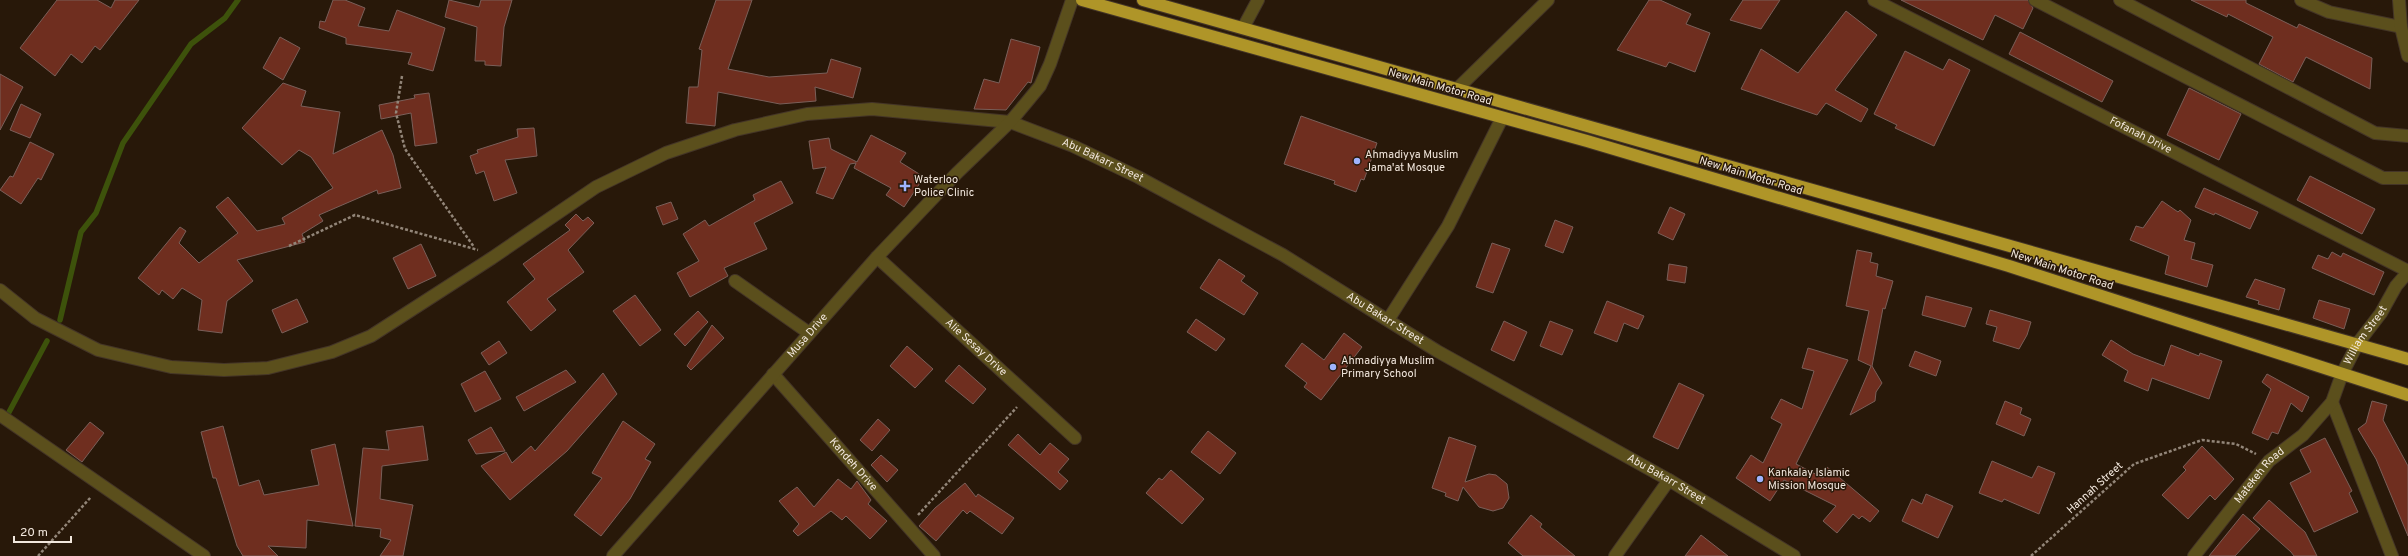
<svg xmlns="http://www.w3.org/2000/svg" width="2408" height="556" viewBox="0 0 2408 556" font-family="Overpass,sans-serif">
<rect width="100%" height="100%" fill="#281809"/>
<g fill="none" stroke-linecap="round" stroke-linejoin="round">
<path stroke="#3d520b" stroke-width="5.5" d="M60,320l21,-88 15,-19 27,-70 68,-99 34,-26 13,-18
M8,414l39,-73"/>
</g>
<path fill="#6f2e1f" stroke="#7a5f59" d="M57,0h40l14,8 4,-8h24l-39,50 -5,-4 -13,17 -11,-9 -16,22 -35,-28z
M333,0h12l20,8 -7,18 31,5 8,-21 48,18 -12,43 -25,-7 4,-11 -66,-9v-6l-27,-10 1,-7 5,1z
M449,0l30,7 2,-7h31l-8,27 -3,39 -16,-1v-4h-10l2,-34 -32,-10z
M716,0h36l-24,69 41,8 58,-4 4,-14 30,9 -8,30 -38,-11 1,14 -36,3 -62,-12 -3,34 -29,-3 3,-36h9l4,-37 -3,-1z
M1649,0h11l31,14 -5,10 24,9 -15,39 -26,-10 -3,5 -49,-17z
M1743,0h37l-19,29 -31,-9z
M1901,0h127l5,8 -10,21 -28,-14 -12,25z
M2191,0h55v3l51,25 2,-4 73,34 -2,31 -64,-32 -13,25 -34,-18 14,-27 -45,-23 -1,3z
M1846,11l31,24 -42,55 33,19 -7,13 -35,-19 -9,12 -76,-26 20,-40 37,24z
M2020,32l93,49 -11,21 -93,-48z
M280,37l20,11 -17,32 -20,-12z
M1011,39l29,8 -9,36 -3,-1 -22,28 -32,-1 10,-30 15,4z
M1905,51l38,19 6,-11 21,11 -36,76 -39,-18 2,-3 -23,-11z
M0,74l23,13 -23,43z
M283,83l23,8 -5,15 39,6 -7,42 49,-24 11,25 8,33 -23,6 -1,-4 -58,25 4,6 -21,13 3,8 -68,18 16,21 -26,20 -5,32 -24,-3 4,-30 -20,-12 -9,11 -11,-9 -3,5 -21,-17 42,-51 6,4 -7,12 20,20 39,-30 -22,-26 12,-10 29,34 28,-7 -3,-6 51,-30 -22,-31 -12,-7 -17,15 -40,-37z
M2189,88l52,26 -22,46 -52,-25z
M429,93l8,50 -22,3 -4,-33 -30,6 -2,-14 36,-7 -1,-3z
M21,104l20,10 -11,24 -20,-8z
M1301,116l76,27 -13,37 -3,-1 -5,13 -22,-8 1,-3 -51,-17z
M534,128l3,28 -32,4 12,33 -23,8 -10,-30 -8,3 -6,-18 8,-3 -1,-3 41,-13 -1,-8z
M871,135l35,18 -6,9 24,15 -20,30 -18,-12 5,-7 -37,-20 2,-5 -6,1 -17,35 -17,-6 10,-26 -13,2 -4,-28 20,-3 2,11 26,13z
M30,142l24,12 -13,26 -3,-2 -17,26 -21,-14 10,-14 3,1z
M2310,176l65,33 -13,25 -65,-34z
M781,181l12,22 -39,20 13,26 -43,19 4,8 -38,21 -13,-24 22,-12 -16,-27 22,-14 4,6 46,-26 -2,-5z
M2204,188l54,24 -8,17 -35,-16 -1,2 -19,-8z
M2162,201l16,11 2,-2 11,10 -7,20 11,3 -4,16 22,6 -6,22 -42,-13 4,-18 -39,-16 6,-14 7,2z
M671,202l7,17 -15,6 -7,-18z
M1670,207l15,7 -12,26 -15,-7z
M576,214l7,7 5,-4 6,6 -26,27 16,22 -37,27 9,11 -25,21 -24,-29 28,-23 -12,-15 47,-34 -5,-5z
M1555,220l18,7 -10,26 -18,-7z
M1492,243l18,6 -17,44 -17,-6z
M421,244l15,32 -28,13 -15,-31z
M1857,250l15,3 -2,9 8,2 -2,12 17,5 -8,28 -2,-1 -11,58 10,17 -6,9 -1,9 -25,14 21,-49 -13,-6 11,-49 -23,-5z
M2332,252l9,5 2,-4 41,19 -10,23 -62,-27 6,-13 10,4z
M1219,259l26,17 -4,5 17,12 -14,22 -44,-27z
M1669,264l18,3 -2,16 -18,-3z
M2255,279l30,10 -6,21 -21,-6 1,-3 -13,-4z
M635,295l26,35 -21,16 -27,-35z
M1926,296l46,12 -7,19 -43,-12z
M297,299l11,23 -26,11 -10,-23z
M2319,300l31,9 -6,20 -31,-11z
M1607,301l37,15 -6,13 -14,-6 -7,19 -23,-9z
M1990,310l41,12 -4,13 -8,14 -26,-8 4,-14 -11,-3z
M698,311l10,11 -23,24 -11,-12z
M1196,319l29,20 -9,12 -29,-19z
M1504,321l23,11 -13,29 -23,-11z
M1550,321l23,9 -11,25 -22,-9z
M712,325l12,13 -33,32 -4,-4z
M1344,333l18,14 -41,53 -17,-13 3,-4 -22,-17 17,-23 22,17z
M2111,340l22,14 31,12 7,-21 28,11 1,-3 22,8 -13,38 -57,-21 -4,13 -24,-10 4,-10 -26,-16z
M499,341l8,12 -18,12 -8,-12z
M907,346l26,23 -18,19 -25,-22z
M1808,348l40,12 -52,104 27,14 4,-11 52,44 -9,11 -8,-6 -3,3 -6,-5 -16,19 -14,-12 13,-15 -52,-26 -14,21 -34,-23 15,-23 12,8 19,-39 -11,-6 10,-19 21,10 12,-38 -12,-3z
M1915,351l26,10 -5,15 -27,-10z
M959,365l27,24 -13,15 -28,-23z
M566,370l10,12 -52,29 -8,-14z
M485,371l16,28 -26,13 -14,-28z
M603,373l14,21 -50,57 -57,49 -29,-34 25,-14 6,11 19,-17 4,5z
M2267,374l42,23 -7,15 -11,-9 -13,31 -6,-2 -4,8 -16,-7 19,-44 -9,-7z
M1679,383l25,12 -26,54 -25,-12z
M2005,401l17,7 -2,6 11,5 -7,17 -28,-12z
M2372,401l15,4 -4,15 25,46v70l-32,-77 -18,-30 8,-6z
M878,419l12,11 -18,21 -12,-11z
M623,421l32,23 -10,15 6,3 -21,37 -29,37 -27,-21 28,-37 -10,-5z
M90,422l14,11 -22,29 -16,-12z
M223,426l16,60 20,-6 5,15 55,-10 -8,-35 24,-6 18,82 -46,-6 -1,28 -38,-2 10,10h-35l-6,-10 -21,-68h-3l-12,-46z
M423,426l5,34 -46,6 -2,33 33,6 -10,51h-23l11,-16 -11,-3 1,-8 -26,-3 8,-78 26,2 -3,-19z
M491,427l14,24 -29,3 -8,-14z
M1208,431l28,22 -16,21 -29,-22z
M1018,434l22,21 10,-12 19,16 -11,13 10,9 -8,9 -52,-45z
M1449,437l27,9 -11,36 24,-8 7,1 11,9 2,14 -6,10 -10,3 -14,-4 -16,-20 -5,14 -13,-5 1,-3 -14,-5z
M2325,438l27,53 -3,2 9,19 -44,20 -24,-49 21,-11 -11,-22z
M2202,446l32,33 -19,21 -5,-5 -22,24 -26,-24 24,-25 -3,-3z
M881,455l17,15 -11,12 -16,-17z
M1992,461l40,17 6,-12 17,7 -16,41 -35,-15 -2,3 -23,-9z
M1171,470l33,29 -22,25 -36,-31 13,-15 3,2z
M838,479l13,10 6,-8 14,19 -3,4 19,17 -17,18 -24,-23 -4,4 -11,-9 -33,25 -5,-5 6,-7 -20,-23 18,-14 17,20z
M965,483l11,14 2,-3 36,24 -12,16 -32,-23 -3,3 -4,-4 -27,31 -17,-15 16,-18z
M1926,494l27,12 -15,32 -36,-17 10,-22 10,5z
M2269,500l36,32 12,24h-23l-3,-4 -38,-34z
M2243,514l17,15 -25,27h-26z
M1531,515l11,9 -2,3 35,29h-52l-15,-13z
M1701,535l27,21h-43z"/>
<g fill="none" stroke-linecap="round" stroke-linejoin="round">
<g stroke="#443527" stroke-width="14">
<g id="minor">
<path id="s1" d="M1874,0l534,271"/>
<path d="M2035,0l348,178h25"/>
<path d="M2120,0l255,133 33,3"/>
<path d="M2301,0l28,12 72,15"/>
<path d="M2399,0l2,27 7,29"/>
<path d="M1243,28l15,-28"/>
<path d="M1457,89l91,-89"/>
<path id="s2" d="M877,257l198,181"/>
<path d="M735,281l74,52"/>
<path id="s3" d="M0,290l35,28 63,32 73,17 53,3 44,-2 64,-16 39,-16 121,-78 104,-71 70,-34 69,-23 72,-16 65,-5 138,13 63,24 65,31 145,78 154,96 232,129 125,76"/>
<path d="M1388,320l60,-94 54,-108"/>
<path id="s4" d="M773,374l161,182"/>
<path d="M2332,402l60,154"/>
<path d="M0,415l204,141"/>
<path id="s5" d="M613,556l264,-299 80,-84 53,-51 16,-19 14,-17 10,-22 22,-64"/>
<path d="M1615,556l54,-76"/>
<path id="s6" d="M2194,556l75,-95 34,-26 29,-33 10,-28 16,-31 23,-30 15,-27 12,-14"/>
</g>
</g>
<g stroke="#443527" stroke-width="14">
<path id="highway" d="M1082,0l505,141 422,125 399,129
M1143,0l1265,359"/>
</g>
<path stroke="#928578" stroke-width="2.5" stroke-dasharray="3 2" stroke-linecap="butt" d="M402,76l-6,37 9,36 69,98
M289,246l66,-31 123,35
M918,515l99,-108
M38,556l53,-59
M2031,556l103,-92 68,-24 34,4 20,10"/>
<use href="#minor" stroke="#5b4f1c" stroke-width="12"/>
<use href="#highway" stroke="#af9528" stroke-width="12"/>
</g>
<g fill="#9fb3fd" stroke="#281809" stroke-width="1.5">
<circle cx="1357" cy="161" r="4"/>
<path d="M903 180h4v4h4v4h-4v4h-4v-4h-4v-4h4z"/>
<circle cx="1333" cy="367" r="4"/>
<circle cx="1760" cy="479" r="4"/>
</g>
<g text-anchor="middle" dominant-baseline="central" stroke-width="3" stroke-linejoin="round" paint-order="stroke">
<g font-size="11" fill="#f2e7dd" stroke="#281809">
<text transform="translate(1440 87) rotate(16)">New Main Motor Road</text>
<text stroke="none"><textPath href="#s1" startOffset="299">Fofanah Drive</textPath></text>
<text stroke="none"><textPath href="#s3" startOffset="1194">Abu Bakarr Street</textPath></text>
<text transform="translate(1751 176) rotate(17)">New Main Motor Road</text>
<text transform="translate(2062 270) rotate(18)">New Main Motor Road</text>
<text stroke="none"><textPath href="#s3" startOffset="1518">Abu Bakarr Street</textPath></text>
<text stroke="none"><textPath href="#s5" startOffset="294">Musa Drive</textPath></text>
<text stroke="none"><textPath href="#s6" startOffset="283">William Street</textPath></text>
<text stroke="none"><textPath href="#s2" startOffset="134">Alie Sesay Drive</textPath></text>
<text stroke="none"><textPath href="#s4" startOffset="121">Kandeh Drive</textPath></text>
<text stroke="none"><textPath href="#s6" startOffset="104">Matekeh Road</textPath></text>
<text stroke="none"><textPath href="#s3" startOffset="1842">Abu Bakarr Street</textPath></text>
<text transform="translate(2095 488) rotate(-42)">Hannah Street</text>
</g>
<g font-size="11" fill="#f2e7dd" stroke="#281809" text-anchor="start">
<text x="1365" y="155">Ahmadiyya Muslim<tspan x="1365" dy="13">Jama'at Mosque</tspan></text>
<text x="914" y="180">Waterloo<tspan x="914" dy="13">Police Clinic</tspan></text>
<text x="1341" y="361">Ahmadiyya Muslim<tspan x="1341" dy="13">Primary School</tspan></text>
<text x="1768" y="473">Kankalay Islamic<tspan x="1768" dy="13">Mission Mosque</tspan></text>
</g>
</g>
<path d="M14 536v6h57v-6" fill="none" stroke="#f2e7dd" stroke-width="2"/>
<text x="20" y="536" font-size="12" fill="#f2e7dd" stroke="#281809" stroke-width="3" paint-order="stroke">20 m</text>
</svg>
